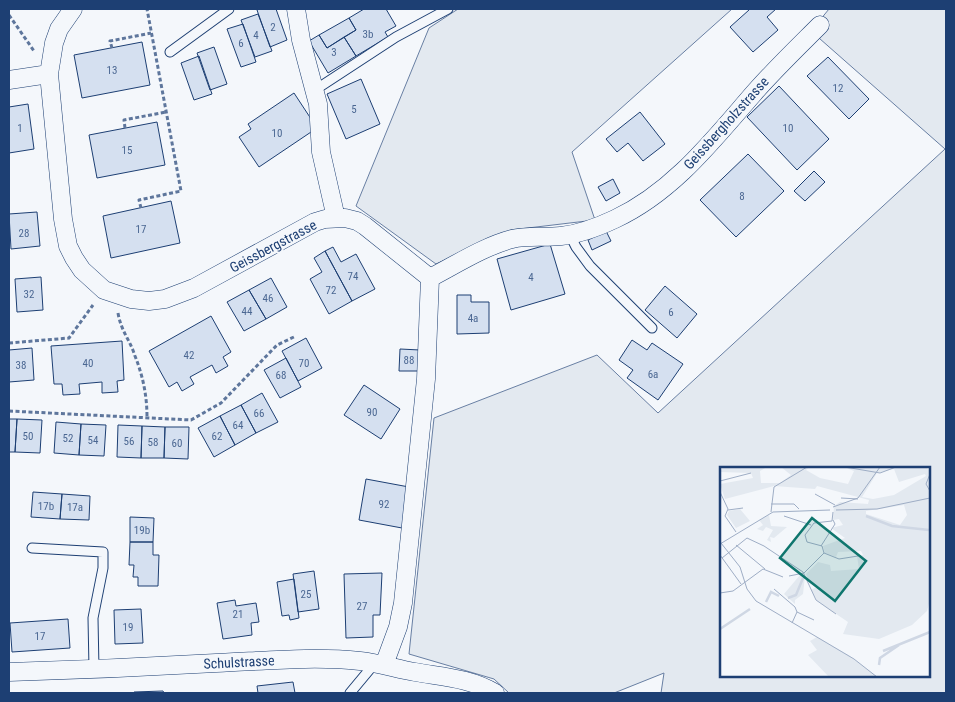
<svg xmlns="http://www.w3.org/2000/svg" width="955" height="702" viewBox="0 0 955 702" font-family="'Roboto Condensed',sans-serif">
<rect width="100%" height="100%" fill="#f4f7fb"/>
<path fill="#e3e9f0" stroke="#687fa3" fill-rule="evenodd" d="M458,9h274l-160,143 23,68 -84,10 -75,34 -80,-58 73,-178z
M829,9h117v684h-285l3,-20 -50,20h-105l-15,-14 -85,-25 25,-236 163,-63 61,58 287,-264 -134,-118zM721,468h208v208h-208z"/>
<path fill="#d5e0f0" stroke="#1d3f73" d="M260,9h16l11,31 -17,7 -13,-37z
M364,9h22l10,17 -11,6 3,5 -32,19 -12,-19 12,-7 -7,-12z
M748,9h28l-9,8 11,13 -25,22 -23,-25 19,-17z
M258,14l14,37 -17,6 -14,-37z
M349,18l7,12 -29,18 -8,-13z
M243,24l13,38 -15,5 -14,-38z
M319,35l8,13 17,-11 12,19 -28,17 -19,-32z
M142,42l8,43 -68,13 -8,-43z
M214,47l13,37 -17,6 -13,-37z
M199,56l13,38 -18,6 -13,-37z
M828,57l41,42 -20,20 -42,-43z
M361,79l19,45 -34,15 -19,-45z
M779,86l50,53 -32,31 -50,-53z
M294,93l23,35 -58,39 -20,-30 12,-8 -3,-5z
M28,104l6,45 -25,4v-46z
M640,112l25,32 -22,17 -15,-18 -11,9 -11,-13z
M157,122l8,43 -68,13 -8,-43z
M748,154l36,37 -48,46 -36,-37z
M814,171l11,11 -20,19 -11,-10z
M613,179l7,14 -14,8 -8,-14z
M171,201l9,42 -69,15 -8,-42z
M37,212l3,34 -29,3 -2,-35z
M606,231l5,10 -19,9 -4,-10z
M550,244l15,50 -54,16 -14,-51z
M333,247l8,15 15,-8 19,35 -23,12 -27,-50z
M325,251l27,50 -23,13 -19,-35 12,-7 -8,-14z
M41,277l2,33 -26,2 -2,-33z
M271,278l16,29 -21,12 -17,-29z
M665,286l32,28 -20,24 -32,-28z
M249,290l17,29 -22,12 -17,-29z
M457,295h14v7h18v31l-32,1z
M211,316l20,36 -8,5 5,9 -12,7 -4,-8 -22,12 4,7 -12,7 -5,-9 -8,5 -20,-36z
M306,338l16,30 -24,13 -16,-30z
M632,340l15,10 5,-7 31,21 -25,36 -31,-22 6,-8 -14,-10z
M122,341l2,39 -7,1 1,11 -16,1v-11l-23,2 1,10 -17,1 -1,-11h-8l-3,-38z
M32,348l2,32 -25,2v-32z
M400,349l20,1 -1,21h-20z
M286,358l15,29 -21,11 -16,-28z
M364,385l36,24 -19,30 -37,-24z
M262,393l16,29 -22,11 -15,-28z
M241,405l15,28 -21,12 -15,-29z
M220,416l15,29 -21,12 -16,-29z
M9,419h8l-2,33h-6z
M17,419l25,1 -2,33 -25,-1z
M56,422l25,2 -2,31 -25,-2z
M81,424l25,1 -2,31 -25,-1z
M118,425l24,1 -1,32 -24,-1z
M142,426l23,1 -1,31h-23z
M165,427h24l-1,32 -24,-1z
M366,479l43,8 -7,41 -43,-8z
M33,492l29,2 -2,25 -29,-2z
M62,494l28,2 -1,24 -29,-1z
M130,517l24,1 -1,24h-23z
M130,542h23v13h6l-1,31h-20v-9h-5l1,-12h-5z
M314,571l5,38 -21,3 -5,-38z
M382,573l-2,42h-7v22l-27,1 -2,-64z
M294,579l5,39 -9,2 -1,-5 -7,1 -5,-34z
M235,600l1,6 20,-3 3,19 -8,1 1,12 -29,4 -6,-36z
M141,609l2,34 -28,1 -1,-34z
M68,619l2,29 -58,4 -2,-29z
M293,682l2,11h-37l-1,-7z
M163,691l1,2h-30v-1z"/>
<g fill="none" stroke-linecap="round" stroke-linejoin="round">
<g stroke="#1d3f73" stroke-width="11">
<path id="service" d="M170,52l59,-43
M315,90l81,-53 52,-28
M570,235l6,12 14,19 62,62
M32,548l71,4v16l-10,50 1,51
M350,693l25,-30"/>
</g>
<g stroke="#1d3f73" stroke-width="19">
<path id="minor" d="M73,9l-14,20 -5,14 -5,31 14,145 5,27 6,12 8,12 22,20 27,9 18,2 16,-2 29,-11 121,-66 10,-3 20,-1 12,3 8,5 65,52
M296,9l5,31 17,64 3,48 15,66
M9,80l40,-6
M430,278c25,-13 55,-32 82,-39 16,-4 32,-1 49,-3 19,-2 37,-9 54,-17 58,-27 98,-79 139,-126 21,-24 44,-46 66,-68
M384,665l14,-38 5,-24 23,-224 4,-101
M9,672c69,-2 138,-5 207,-9 48,-2 97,-7 144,-2 19,2 37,8 55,11 28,5 55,6 80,21"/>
</g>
<path stroke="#5e769c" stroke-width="3" stroke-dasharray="4 2.5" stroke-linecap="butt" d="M9,15l25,36
M112,48l-2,-7 41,-8
M125,128l-1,-8 42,-8
M141,208l-2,-8 42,-9 -34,-182
M118,313c3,18 12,27 17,43 8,20 12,40 12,61
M9,343l60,-5 24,-33
M9,411l182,9 30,-17 56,-58 19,-9"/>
<use href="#service" stroke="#f4f7fb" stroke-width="9"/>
<use href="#minor" stroke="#f4f7fb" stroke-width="18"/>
</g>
<g text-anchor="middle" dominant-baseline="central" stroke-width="4" stroke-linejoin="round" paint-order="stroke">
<g font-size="11" fill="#4b6792">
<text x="273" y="27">2</text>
<text x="368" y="34">3b</text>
<text x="256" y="35">4</text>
<text x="241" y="43">6</text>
<text x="334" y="52">3</text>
<text x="112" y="70">13</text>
<text x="838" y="88">12</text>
<text x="354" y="109">5</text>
<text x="20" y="128">1</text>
<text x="788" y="128">10</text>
<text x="277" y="133">10</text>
<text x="127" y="150">15</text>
<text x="742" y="196">8</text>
<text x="141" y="229">17</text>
<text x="24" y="233">28</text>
<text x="353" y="276">74</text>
<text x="531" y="277">4</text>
<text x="331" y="290">72</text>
<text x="29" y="294">32</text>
<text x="268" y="298">46</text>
<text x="247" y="311">44</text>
<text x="671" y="312">6</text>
<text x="473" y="318">4a</text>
<text x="189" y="355">42</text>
<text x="409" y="360">88</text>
<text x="88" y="363">40</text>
<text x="304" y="363">70</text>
<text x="21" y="365">38</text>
<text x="653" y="374">6a</text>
<text x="281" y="375">68</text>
<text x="372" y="412">90</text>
<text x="259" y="413">66</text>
<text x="238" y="425">64</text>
<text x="28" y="436">50</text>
<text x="217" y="436">62</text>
<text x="68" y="438">52</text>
<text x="93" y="440">54</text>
<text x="129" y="441">56</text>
<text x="153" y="442">58</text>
<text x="177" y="443">60</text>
<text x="384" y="504">92</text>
<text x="46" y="506">17b</text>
<text x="75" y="507">17a</text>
<text x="142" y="530">19b</text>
<text x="306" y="594">25</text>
<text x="362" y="606">27</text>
<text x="238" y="614">21</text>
<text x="128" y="627">19</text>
<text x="40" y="636">17</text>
</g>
<g font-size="14" fill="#1d3f73" stroke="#f4f7fb">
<text transform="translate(726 123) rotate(-48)">Geissbergholzstrasse</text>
<text transform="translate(273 246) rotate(-28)">Geissbergstrasse</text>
<text transform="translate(239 662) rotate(-3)">Schulstrasse</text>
</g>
</g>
<g transform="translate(720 467)">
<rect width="210" height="210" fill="#f4f7fb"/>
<path d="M3,0h44l-7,4 1,12h19l11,-8 -10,-8h28l-3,3 14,8 28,6 6,-13 -10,-4h82l4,4v129l-3,11 -15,14 -33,14 -36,-5 5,-12 -31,-21 -6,-11 8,-4 -9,-2 -4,-10 12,-12 12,3 1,6 28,-2 -2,-13 6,-1 -2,-4 -23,1 -2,5 -11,-4 -2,-7 22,-8 -14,-10 12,-3 -4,-6 -6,1 1,-14 6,-4 28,2 1,-4 -52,-14 -2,3 -41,-3 -49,13 -5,-15 33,-6 -2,-5 -31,-1zM174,2l5,13 26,-8 1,2 -32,19 -21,4 -11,-2 15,-24zM184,38l3,10 -7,10 -34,-11v-3zM20,42l10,12 -14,7 -9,-13 2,-4zM49,48l2,11 16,1 -13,11 -4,-1 1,5 -4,-2 6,-10 -7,-3 -3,4 -6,-2 6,-4 -4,-5zM80,108l5,1 -2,18 -8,6v4l-11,-10zM97,170l33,19 27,21h-48l-21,-22 9,-5 -7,-9z" fill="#e3e9f0" fill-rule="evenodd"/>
<path fill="none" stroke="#cfd7e4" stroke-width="2.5" d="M146,49l26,10 37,4M68,131l8,-3 7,-17M46,135l5,-10 8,4M0,162l30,-20M163,184l47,-19M159,198l1,-7 19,-13"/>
<path fill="none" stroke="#9eadc5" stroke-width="1" d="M125,0l35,6 16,-6M210,7l-4,10 4,7M0,14l31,-8M0,25l8,17 -3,7M95,27l20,11M121,31l17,1M51,37h23l5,5M113,40l25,-9 22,-31M8,43l15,-2M116,43l41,-1 53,-11M51,45l3,-25 33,-20M5,49l11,16M64,49l27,9M210,56v40M1,76l19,24 7,22 9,12 98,58 23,18M0,77l53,-32 57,-2M16,78l29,24M101,79l14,-22 -2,-4M104,86l-2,-7 -15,-4 -2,-7 9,-12 18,-2 1,-9M104,86l15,6 19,-3M0,88l21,29M2,91l25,-20 17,8 39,26 13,28 20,14M84,106l20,-20M69,109l15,-3M54,122l21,18 2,5 -5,11M0,126l13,-2 30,-22 20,8M77,145l17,8"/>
<path fill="#0f766e" fill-opacity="0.15" stroke="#0f766e" stroke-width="2.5" d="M92,51l54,43 -31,40 -55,-43z"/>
<rect width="210" height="210" fill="none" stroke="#1d3f73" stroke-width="2.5"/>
</g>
<rect width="955" height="702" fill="none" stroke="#1d3f73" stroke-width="20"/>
</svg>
